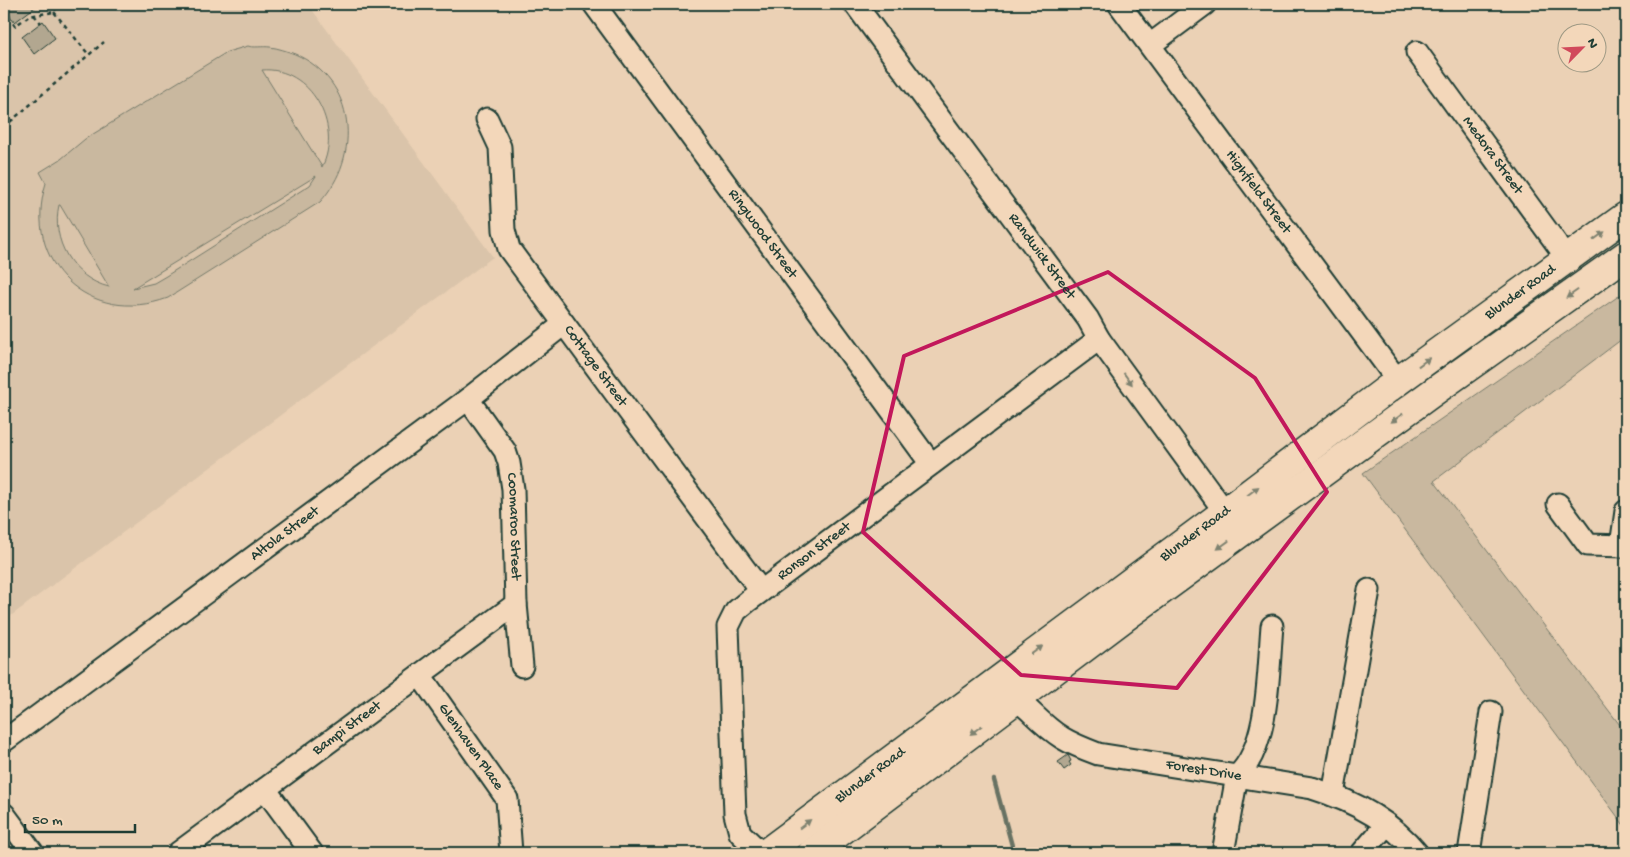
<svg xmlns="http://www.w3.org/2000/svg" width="1630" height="857" viewBox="0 0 1630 857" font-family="'Gochi Hand',sans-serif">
<rect width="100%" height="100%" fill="#ebd1b5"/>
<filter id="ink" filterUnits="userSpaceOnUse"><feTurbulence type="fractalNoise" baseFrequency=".02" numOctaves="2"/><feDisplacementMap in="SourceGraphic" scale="10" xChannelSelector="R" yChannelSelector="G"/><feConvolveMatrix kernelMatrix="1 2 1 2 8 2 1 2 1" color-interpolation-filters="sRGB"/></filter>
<g filter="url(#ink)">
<path fill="#dac4aa" d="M4,4h304l185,253 -489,364z"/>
<path fill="#c9b89f" stroke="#747a6a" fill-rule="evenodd" d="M248,46c5,2 15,0 22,1 8,1 17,4 25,7 62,27 67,102 25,148l-152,96c-78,29 -147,-35 -122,-115l-6,-11 21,-13 24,-20 142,-87zM262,70c48,-4 81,56 60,97zM316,176l-6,9 -144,91 -12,7 -21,5zM59,205h1l49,82c-37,-9 -58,-47 -50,-82z
M1626,291v45l-192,145 192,252v95l-263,-355z"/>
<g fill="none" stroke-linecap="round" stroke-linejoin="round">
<path stroke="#687263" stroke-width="4.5" d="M994,780l20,73"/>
</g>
<path fill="#b2a790" stroke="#1f3d34" d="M4,4h35l-24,18 -11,-14z
M43,21l12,17 -21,16 -12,-17z
M1068,755l3,6 -2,1 2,3 -7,5 -6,-8z"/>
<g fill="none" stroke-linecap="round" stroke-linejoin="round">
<g stroke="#1f3d34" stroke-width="25">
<g id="minor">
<path id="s1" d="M594,4l337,460"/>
<path id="s2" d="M855,4l233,315 11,20 126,173"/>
<path id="s3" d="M1119,4l279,377"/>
<path d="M1150,45l55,-41"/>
<path id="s4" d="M1417,52l150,206"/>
<path id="s5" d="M487,119l13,28 4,83 5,19 252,342"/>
<path id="s6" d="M468,399l37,52 4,12 4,26 3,115 6,62"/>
<path d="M1558,504l30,41 38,1"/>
<path d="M1621,546l5,-35"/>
<path id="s7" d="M420,675l87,124 4,54"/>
<path id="s8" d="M1006,689c8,10 17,15 26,24 25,24 34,29 66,41l214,34c39,12 79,33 105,65"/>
<path id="s9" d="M4,741l464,-342 96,-75"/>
<path d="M265,789l47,64"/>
<path d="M1333,795l36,-205"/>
<path d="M4,814l29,39"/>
<path id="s10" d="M178,853l338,-249"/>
<path id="s11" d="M761,853l-21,-20 -5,-19 -7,-187 8,-16 12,-10 351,-262"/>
<path d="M1223,853l14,-77c33,-30 31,-107 35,-150"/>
<path d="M1362,853l24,-28"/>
<path d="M1469,853l22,-141"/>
</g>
</g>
<g stroke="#1f3d34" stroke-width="31">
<g id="major">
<path id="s12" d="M766,853l459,-341 173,-131 228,-165"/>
<path d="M812,853l313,-236 304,-222 197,-140"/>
</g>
</g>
<path stroke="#1f3d34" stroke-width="2.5" stroke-dasharray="4 4" stroke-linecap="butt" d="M4,10l11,16 14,-10 25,-4 4,-8
M54,12l35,43
M34,15l7,8
M4,127l100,-85"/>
<use href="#minor" stroke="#f3d7ba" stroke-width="21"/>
<use href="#major" stroke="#f3d7ba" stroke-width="28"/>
</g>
<defs><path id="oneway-solid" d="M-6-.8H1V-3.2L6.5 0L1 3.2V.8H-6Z" transform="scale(1.25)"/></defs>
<g fill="#7e8270">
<use href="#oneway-solid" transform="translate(1599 236) rotate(-36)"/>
<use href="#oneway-solid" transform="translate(1572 294) rotate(145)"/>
<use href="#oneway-solid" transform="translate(1424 362) rotate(-36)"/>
<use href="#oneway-solid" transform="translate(1128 379) rotate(54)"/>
<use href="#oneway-solid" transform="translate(1397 418) rotate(144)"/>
<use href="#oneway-solid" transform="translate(1253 491) rotate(-37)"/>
<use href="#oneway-solid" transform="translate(1223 545) rotate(144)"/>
<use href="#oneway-solid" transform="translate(1037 650) rotate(-36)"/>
<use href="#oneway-solid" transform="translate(976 730) rotate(143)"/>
<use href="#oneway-solid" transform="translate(805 824) rotate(-37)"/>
</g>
</g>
<path fill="none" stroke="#c2185b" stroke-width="4" stroke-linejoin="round" d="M1108,272l147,106 72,114 -150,196 -156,-13 -158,-143 41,-176z"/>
<g text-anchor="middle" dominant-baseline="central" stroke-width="4" stroke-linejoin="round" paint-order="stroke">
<g font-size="15" fill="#1f3d34" stroke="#f3d7ba">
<text stroke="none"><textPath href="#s4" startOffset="128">Medora Street</textPath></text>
<text stroke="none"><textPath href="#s3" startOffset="234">Highfield Street</textPath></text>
<text stroke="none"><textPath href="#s1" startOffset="285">Ringwood Street</textPath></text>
<text stroke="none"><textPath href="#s2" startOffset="314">Randwick Street</textPath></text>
<text stroke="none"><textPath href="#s12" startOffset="940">Blunder Road</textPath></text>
<text stroke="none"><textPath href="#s5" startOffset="279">Cottage Street</textPath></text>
<text stroke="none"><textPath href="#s6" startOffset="140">Coomaroo Street</textPath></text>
<text stroke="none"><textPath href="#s9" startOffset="349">Altola Street</textPath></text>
<text stroke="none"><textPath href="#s12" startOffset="535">Blunder Road</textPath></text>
<text stroke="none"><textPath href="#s11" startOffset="352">Ronson Street</textPath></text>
<text stroke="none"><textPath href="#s10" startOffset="210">Bampi Street</textPath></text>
<text stroke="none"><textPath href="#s7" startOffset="88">Glenhaven Place</textPath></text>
<text stroke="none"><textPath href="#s8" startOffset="221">Forest Drive</textPath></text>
<text stroke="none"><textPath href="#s12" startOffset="130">Blunder Road</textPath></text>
</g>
</g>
<rect width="1630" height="857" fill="none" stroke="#f3d7ba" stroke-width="20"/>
<rect x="10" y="10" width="1610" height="837" fill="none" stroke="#1f3d34" stroke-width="2" filter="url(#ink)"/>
<g transform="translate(1582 48) rotate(66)"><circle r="24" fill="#f3d7ba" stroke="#9e9984"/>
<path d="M0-4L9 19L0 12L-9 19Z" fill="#d1495b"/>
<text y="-8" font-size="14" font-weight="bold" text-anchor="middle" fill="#1f3d34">N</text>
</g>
<path d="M25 824v8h110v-8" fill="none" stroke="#1f3d34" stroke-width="2.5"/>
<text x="32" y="824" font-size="15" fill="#1f3d34" stroke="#f3d7ba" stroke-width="4" paint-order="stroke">50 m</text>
</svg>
